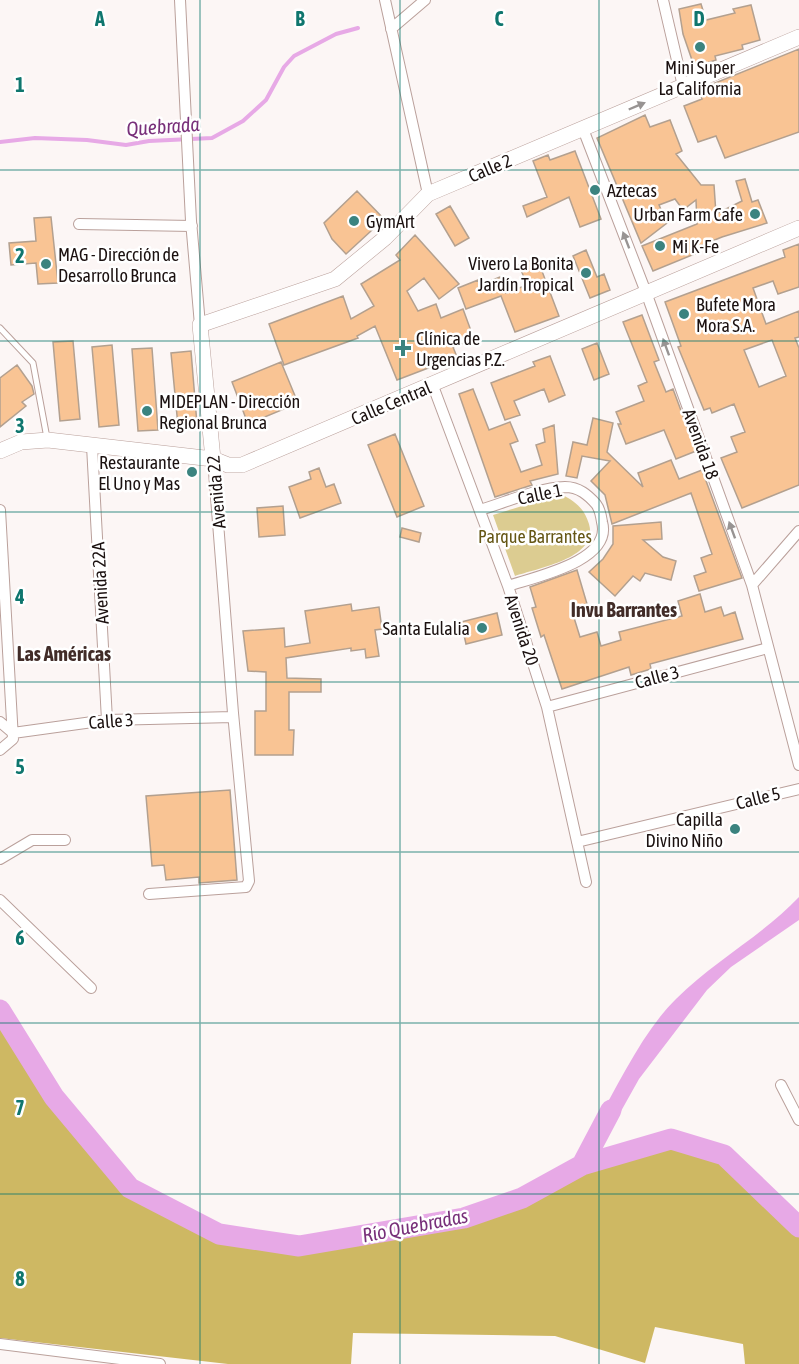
<svg xmlns="http://www.w3.org/2000/svg" width="799" height="1364" viewBox="0 0 799 1364" font-family="'Asap Condensed',sans-serif">
<rect width="100%" height="100%" fill="#fcf6f5"/>
<path fill="#dccc91" d="M561,494c15,8 23,14 28,30 10,34 -51,44 -74,52l-22,-61z"/>
<path fill="#ceb863" d="M0,1010l54,87 76,91 89,46 80,12 165,-28 58,-20 60,-33 89,-26 40,12 88,74v139h-54l-2,-20 -88,-17 -10,36 -90,-27 -202,-3 -2,31h-123l-228,-26z"/>
<path fill="#e7a9e6" d="M799,897v23l-68,47 -24,23 -68,89 -28,50 -15,5 1,-12c22,-39 47,-92 79,-123 38,-38 86,-63 123,-102z"/>
<g fill="none" stroke-linecap="round" stroke-linejoin="round">
<path stroke="#e7a9e6" stroke-width="4" d="M0,142l35,-4 52,2 39,5 23,-4 63,-3 31,-17 23,-21 18,-33 10,-11 42,-22 22,-6"/>
<path stroke="#e7a9e6" stroke-width="21" d="M0,1010l54,87 76,91 89,46 80,12 165,-28 58,-20 60,-33 29,-55
M582,1165l89,-26 53,16 75,72"/>
</g>
<path fill="#f9c494" stroke="#b3a08f" stroke-width="1.5" fill-rule="evenodd" d="M701,4l5,16 29,-7 -2,-4 18,-4 9,35 -18,5 1,4 -28,7 1,4 -18,6 -6,-6 -9,-26 -4,-25z
M799,49v83l-74,26 -9,-22 -18,6 -14,-36 18,-7 -4,-9z
M645,115l5,12 20,-7 12,31 -6,3 25,31h13l2,29 26,-13 -6,-20 9,-2 7,23 6,-2 9,23 -45,14 -27,11 2,5 -44,18 -11,-25 55,-22 -1,-24 -13,10 -8,-11 -16,6 8,18 -26,20 -44,-105z
M575,151l26,68 -21,8 -11,-30 -42,20 -4,-11 24,-9 -14,-36 15,-6 2,5z
M357,191l27,28 -38,35 -14,-15 -8,-16z
M450,206l19,32 -14,8 -19,-32z
M51,217l7,66 -20,1 -2,-21 -25,2 -2,-22 27,-2 -2,-23z
M415,235l44,49 -20,15 -15,-21 -17,13 11,20 18,-7 5,14 22,-9 11,30 -21,8 4,10 -60,23 -22,-54 -18,10 1,2 -74,27 -15,-41 74,-28 8,23 23,-13 -13,-22 39,-24 -4,-5z
M799,244v43l-21,7 -5,-13 -20,7 13,36 33,-13v26l-4,1 4,10v137l-57,23 -21,-50 16,-6 -6,-15 14,-5 -11,-28 -22,9 -2,-5 -6,2 -26,-63 3,-1 -16,-44 120,-45 -2,-7zM772,340l14,36 -27,11 -15,-37z
M586,250l11,27 7,-3 6,16 -20,8 -17,-42z
M537,258l22,58 -44,16 -14,-36 -35,13 -8,-21 20,-8 2,5 20,-8 6,16 21,-8 -8,-20z
M642,315l17,45 -5,2 12,30 7,-3 23,62 -20,8 -12,-29 -38,14 -8,-20h3l-5,-12 28,-11 -6,-15 9,-4 -24,-60z
M73,341l7,78 -20,2 -7,-79z
M597,343l12,31 -15,6 -12,-31z
M112,345l7,80 -20,2 -7,-80z
M152,348l6,82 -20,1 -6,-82z
M191,351l6,73 -19,2 -7,-73z
M550,356l15,39 -16,7 -5,-13 -30,12 6,14 -15,5 -14,-37 44,-17 -2,-4z
M281,362l17,41 -50,21 -16,-42z
M17,365l15,21 2,8 -12,8 4,4 -26,21v-49z
M473,389l16,41 21,-8 8,19 -8,3 11,28 21,-7 -6,-20 9,-3 -2,-13 11,-4 4,49 -28,7 2,4 -37,12 -36,-103z
M593,418l20,5 -6,29 36,35 -5,-14 33,-13 8,19 23,-9 40,108 -43,13 -5,-15 12,-4 -5,-14 11,-4 -21,-61 -79,31 -7,-29 -14,-14 19,-20 -28,-5 -5,22 -11,-2 7,-34 14,3z
M395,434l29,72 -27,11 -29,-72z
M319,468l7,19 8,-3 7,19 -41,15 -11,-31 22,-8 -2,-7z
M283,506l2,29 -26,2 -2,-29z
M661,522l1,17 -19,1 20,17 13,4 -5,19 -26,-7 -5,8 -7,-5 -18,20 -26,-24 14,-13 10,-15v-18z
M402,528l19,5 -2,9 -19,-5z
M577,570l10,34 -16,4 9,29 17,-5 4,14 20,-6 -2,-8 63,-16 -4,-15 22,-7 5,18 16,-5 3,9 11,-4 8,27 -93,25 1,5 -20,6 -2,-8 -67,22 -18,-54 -3,2 -9,-29 4,-1 -6,-20z
M351,604l1,7 27,-4 3,22 -7,1 4,26 -13,2 -1,-9 -14,2v-3l-65,10 1,20 34,1v13h-32v38h5l-1,25h-38v-44h11v-39l-18,-1 -5,-40 41,-3 1,19 25,-4 -5,-32z
M497,613l5,22 -36,9 -5,-22z
M230,790l7,90 -38,3v-6l-33,3 -2,-15 -12,1 -6,-70z"/>
<g fill="none" stroke-linecap="round" stroke-linejoin="round">
<g stroke="#baa09b" stroke-width="7">
<path id="lane" d="M0,328l33,35 14,75"/>
</g>
<g stroke="#baa09b" stroke-width="12">
<path id="street" d="M180,0l11,221 9,104
M385,0l43,194
M663,0l20,86
M391,29l34,-29
M583,129l64,166 105,290 47,180
M79,224l113,2
M433,386l75,200 39,121 39,175
M92,446l15,274
M0,510l13,229 -13,11
M480,510c27,-8 57,-22 85,-23 14,0 23,8 31,17 4,5 5,11 6,18 11,39 -67,55 -94,64
M752,585l47,-54
M547,707l221,-59
M0,722l13,11
M13,733l94,-13 126,-3
M577,842l222,-53
M0,859l32,-19h33
M149,894l97,-7 3,-6 -16,-168 -20,-254
M0,900l91,88
M781,1085l18,35
M0,1344l160,20"/>
</g>
<g stroke="#baa09b" stroke-width="16">
<path id="secondary" d="M0,451l21,-9 27,-2 165,19 15,6h14l557,-237
M213,459l-13,-134 135,-46 50,-41 43,-44 371,-157"/>
</g>
<use href="#lane" stroke="#fff" stroke-width="5"/>
<use href="#street" stroke="#fff" stroke-width="10"/>
<use href="#secondary" stroke="#fff" stroke-width="15"/>
</g>
<defs><path id="oneway-solid" d="M-6-.8H1V-3.2L6.5 0L1 3.2V.8H-6Z" transform="scale(1.5)"/></defs>
<g fill="#989493">
<use href="#oneway-solid" transform="translate(637 106) rotate(-23)"/>
<use href="#oneway-solid" transform="translate(626 240) rotate(-111)"/>
<use href="#oneway-solid" transform="translate(666 347) rotate(-110)"/>
<use href="#oneway-solid" transform="translate(732 530) rotate(-110)"/>
</g>
<path fill="none" stroke="#0f766e" stroke-width="1.5" stroke-opacity="0.55" d="M200,0v1364M400,0v1364M599,0v1364M0,170h799M0,341h799M0,512h799M0,682h799M0,852h799M0,1023h799M0,1194h799"/>
<g fill="#3b837f" stroke="#fff" stroke-width="2">
<circle cx="700" cy="47" r="6"/>
<circle cx="595" cy="190" r="6"/>
<circle cx="755" cy="214" r="6"/>
<circle cx="354" cy="221" r="6"/>
<circle cx="660" cy="246" r="6"/>
<circle cx="46" cy="264" r="6"/>
<circle cx="586" cy="273" r="6"/>
<circle cx="684" cy="314" r="6"/>
<path d="M400 339h6v6h6v6h-6v6h-6v-6h-6v-6h6z"/>
<circle cx="147" cy="411" r="6"/>
<circle cx="192" cy="472" r="6"/>
<circle cx="482" cy="628" r="6"/>
<circle cx="735" cy="829" r="6"/>
</g>
<g text-anchor="middle" dominant-baseline="central" stroke-width="5" stroke-linejoin="round" paint-order="stroke">
<g font-size="18" fill="#1b1110" stroke="#fff" text-anchor="start">
<text x="700" y="67" text-anchor="middle">Mini Super<tspan x="700" dy="21">La California</tspan></text>
<text x="607" y="190">Aztecas</text>
<text x="743" y="214" text-anchor="end">Urban Farm Cafe</text>
<text x="366" y="221">GymArt</text>
<text x="672" y="246">Mi K-Fe</text>
<text x="58" y="254">MAG - Dirección de<tspan x="58" dy="21">Desarrollo Brunca</tspan></text>
<text x="574" y="263" text-anchor="end">Vivero La Bonita<tspan x="574" dy="21">Jardín Tropical</tspan></text>
<text x="696" y="304">Bufete Mora<tspan x="696" dy="21">Mora S.A.</tspan></text>
<text x="416" y="338">Clínica de<tspan x="416" dy="21">Urgencias P.Z.</tspan></text>
<text x="159" y="401">MIDEPLAN - Dirección<tspan x="159" dy="21">Regional Brunca</tspan></text>
<text x="180" y="462" text-anchor="end">Restaurante<tspan x="180" dy="21">El Uno y Mas</tspan></text>
<text x="470" y="628" text-anchor="end">Santa Eulalia</text>
<text x="723" y="819" text-anchor="end">Capilla<tspan x="723" dy="21">Divino Niño</tspan></text>
</g>
<g font-size="18" fill="#1b1110" stroke="#fff">
<text transform="translate(490 168) rotate(-23)">Calle 2</text>
<text transform="translate(391 403) rotate(-23)">Calle Central</text>
<text transform="translate(701 444) rotate(70)">Avenida 18</text>
<text transform="translate(216 492) rotate(-95)">Avenida 22</text>
<text transform="translate(540 494) rotate(-12)">Calle 1</text>
<text transform="translate(100 583) rotate(-93)">Avenida 22A</text>
<text transform="translate(522 630) rotate(72)">Avenida 20</text>
<text transform="translate(657 677) rotate(-15)">Calle 3</text>
<text transform="translate(111 721) rotate(-4)">Calle 3</text>
<text transform="translate(758 798) rotate(-14)">Calle 5</text>
</g>
<g font-size="18" fill="#655615" stroke="#fff">
<text x="535" y="536">Parque Barrantes</text>
</g>
<g font-size="20" font-style="italic" fill="#78307a" stroke="#fff">
<text transform="translate(163 126) rotate(-4)">Quebrada</text>
<text transform="translate(415 1225) rotate(-11)">Río Quebradas</text>
</g>
<g font-size="20" font-weight="bold" fill="#412c28" stroke="#fff">
<text x="624" y="609">Invu Barrantes</text>
<text x="64" y="653">Las Américas</text>
</g>
</g>
<g font-size="20" text-anchor="middle" font-weight="bold" fill="#0f766e" stroke="#fff" stroke-width="5" stroke-linejoin="round" paint-order="stroke">
<text x="100" y="26">A</text>
<text x="300" y="26">B</text>
<text x="499" y="26">C</text>
<text x="699" y="26">D</text>
<text x="20" y="92">1</text>
<text x="20" y="263">2</text>
<text x="20" y="433">3</text>
<text x="20" y="604">4</text>
<text x="20" y="774">5</text>
<text x="20" y="945">6</text>
<text x="20" y="1115">7</text>
<text x="20" y="1286">8</text>
</g>
</svg>
